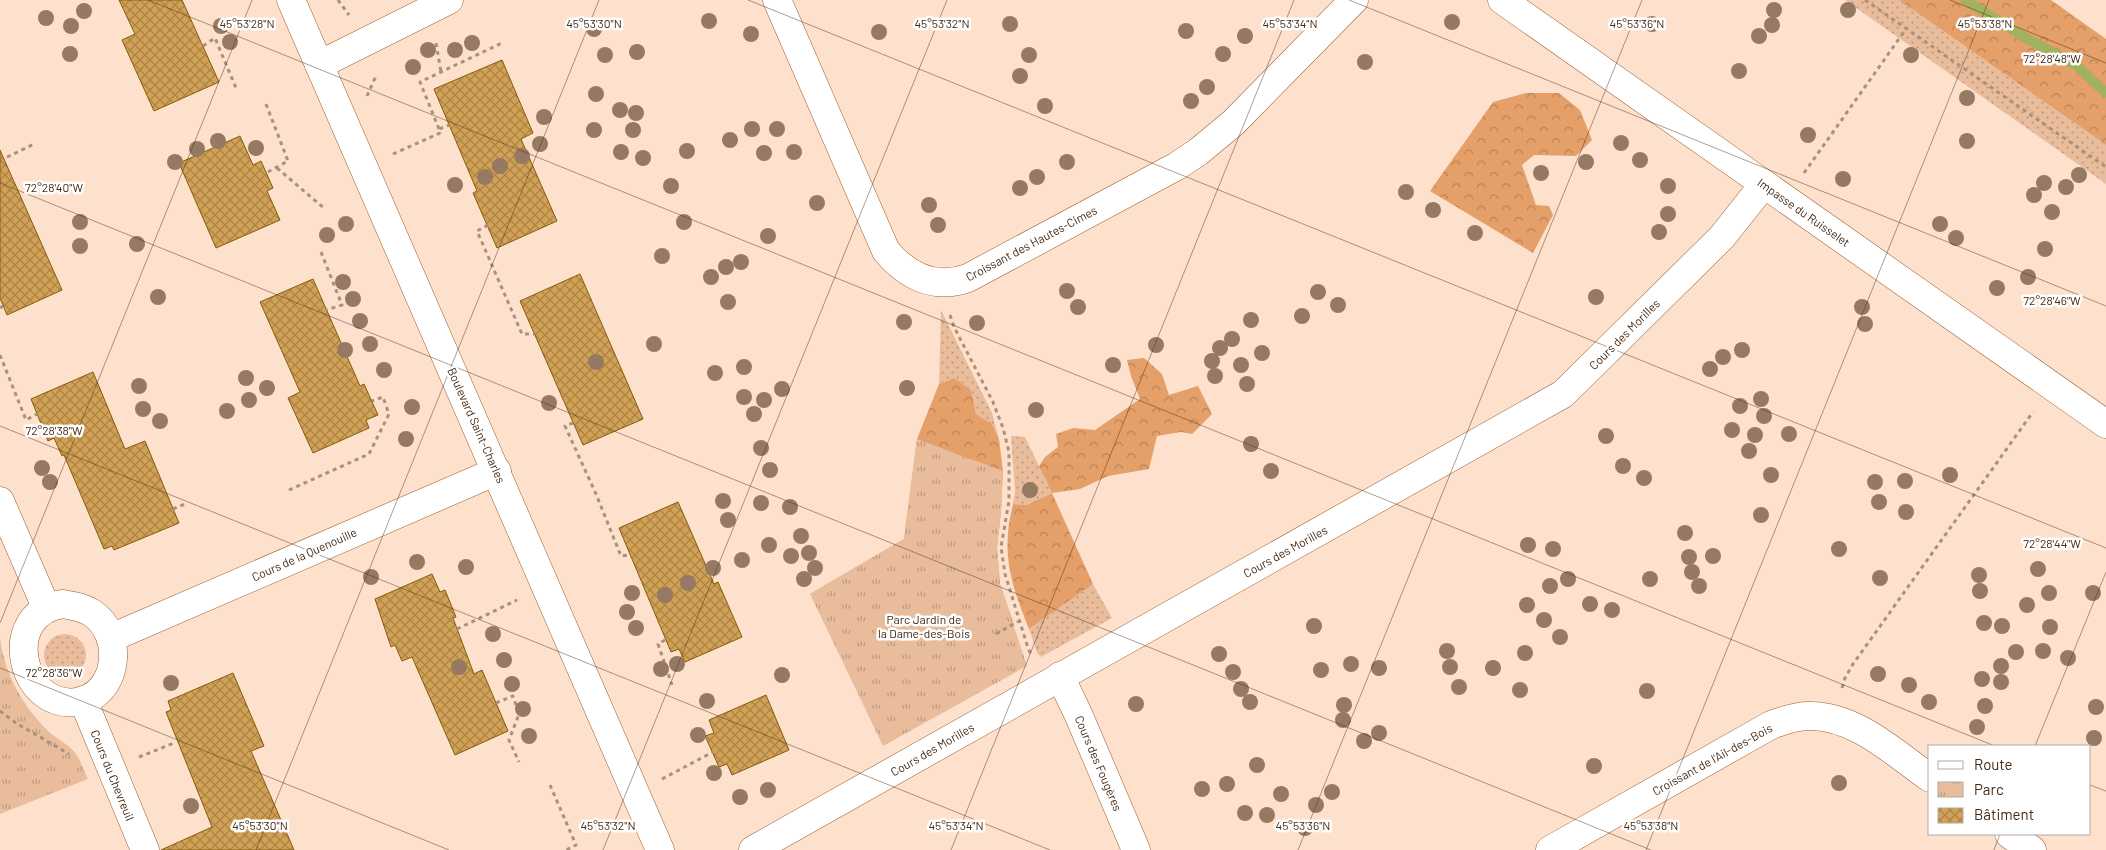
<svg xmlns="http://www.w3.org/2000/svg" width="2106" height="850" viewBox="0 0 2106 850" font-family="Barlow,sans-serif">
<defs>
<pattern id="grass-dots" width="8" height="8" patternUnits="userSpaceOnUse" patternTransform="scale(1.25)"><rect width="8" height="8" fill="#e9bd9c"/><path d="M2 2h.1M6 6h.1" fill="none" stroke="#bf9a7e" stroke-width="1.8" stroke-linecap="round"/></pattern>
<pattern id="forest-crowns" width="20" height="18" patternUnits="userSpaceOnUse" patternTransform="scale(1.25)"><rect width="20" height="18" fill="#e59f69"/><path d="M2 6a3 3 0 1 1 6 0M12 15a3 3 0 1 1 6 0" fill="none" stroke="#bb8255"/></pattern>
<pattern id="park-tufts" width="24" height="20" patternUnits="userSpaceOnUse" patternTransform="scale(1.25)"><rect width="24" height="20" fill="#e9bd9c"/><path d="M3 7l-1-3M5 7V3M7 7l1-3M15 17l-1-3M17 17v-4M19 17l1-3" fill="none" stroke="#bf9a7e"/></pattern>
<pattern id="building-cross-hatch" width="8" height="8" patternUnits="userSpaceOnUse" patternTransform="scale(1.25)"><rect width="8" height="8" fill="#d1a256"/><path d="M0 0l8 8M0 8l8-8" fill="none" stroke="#ab8446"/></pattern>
</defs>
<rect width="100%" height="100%" fill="#fde1cd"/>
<path fill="url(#grass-dots)" d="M1845,0h54l207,145v39z
M941,310l51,103 7,26 -7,-15 -16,-10 -5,-24 -17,-12 -15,6z
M1011,436l14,1 27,56 -27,12 -12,-1 2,-13z
M1093,584l19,34 -71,39 -4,-4 -8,-24z
M44 655a21 21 0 1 1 42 0a21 21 0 1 1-42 0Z"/>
<path fill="url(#forest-crowns)" d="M1899,0h152l55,39v106z
M1526,93h33l21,17 12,30 -16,16 -42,-1 -12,10 14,40 13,1 4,9 -20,38 -103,-62 63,-89z
M1144,358l18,16 7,21 29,-9 14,28 -20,20 -11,-2 -24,4 -8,33 -41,7 -28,13 -28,4 41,91 -64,45c-12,-30 -24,-61 -21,-94 0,-10 3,-21 5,-31l13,1 26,-12 -13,-27 6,-9 13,-10 -2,-13 17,-6 22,2 45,-31 -9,-23 -4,-16z
M954,378l17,12 5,24 16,10 7,15 4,32 -2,40 -4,37 3,36 14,41 -204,-31 94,-55 13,-100 22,-55z"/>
<path fill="url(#park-tufts)" d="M917,439l86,32 -2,40 -4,37 3,36 27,82 -144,80 -73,-152 94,-55z
M0,637c4,37 23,69 49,95 8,7 21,13 27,22 5,7 8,17 12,25l-88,35z"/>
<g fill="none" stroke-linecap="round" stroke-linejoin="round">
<path stroke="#a1b15e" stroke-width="10" d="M1965,0l61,38 50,27 30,28"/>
</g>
<path fill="url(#building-cross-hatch)" stroke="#855c08" d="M119,0h63l37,82 -65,29 -32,-71 13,-6z
M502,60l31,73 -12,6 36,82 -60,27 -24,-55 4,-2 -43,-102z
M240,136l13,29 8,-4 12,27 -6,3 13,29 -64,28 -37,-85z
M0,150l62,140 -55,25 -7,-17z
M580,274l63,145 -60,26 -63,-144z
M313,279l47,107 4,-2 14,31 -12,5 3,8 -56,25 -25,-55 12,-6 -40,-90z
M93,372l32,77 20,-8 34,82 -65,27 -2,-4 -8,3 -40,-94 -2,1 -8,-18 -6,3 -17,-42z
M678,502l36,82 4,-2 24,55 -57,25 -6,-13 -8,3 -52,-124z
M432,574l8,18 5,-2 11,27 -3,1 21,56 8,-4 26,61 -53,24 -43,-98 -10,4 -7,-16 -4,2 -16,-48z
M233,673l31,73 -13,5 43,99h-133l51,-23 -46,-115 5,-2 -3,-9z
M766,695l23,55 -57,25 -5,-11 -8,3 -14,-31 9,-3 -5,-13z"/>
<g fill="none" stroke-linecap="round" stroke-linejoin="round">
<g stroke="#9c5f2c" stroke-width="29">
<path id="minor" d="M777,0l109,251c22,26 49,39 82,27l209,-112 21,-14 35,-29 121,-123
M1502,0l604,424
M319,65l130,-65
M0,501l46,106
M63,604c10,2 20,3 29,9 33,22 27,83 -16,89 -57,7 -76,-90 -13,-98z
M111,638l386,-167
M1060,676l19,40 57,134
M83,700l62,150
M2009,834l23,16
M753,850l810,-456 159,-157 42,-53
M1550,850l221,-125c12,-4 24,-9 37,-9 47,-1 85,36 122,62"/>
</g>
<g stroke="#9c5f2c" stroke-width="29">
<path id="tertiary" d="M291,0l369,850"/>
</g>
<path stroke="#ab907c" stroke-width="3" stroke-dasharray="4 4" stroke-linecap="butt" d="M338,0l11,15
M1865,0l241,167
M436,43l5,29
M203,46l12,-8 21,50
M367,96l8,-18 -1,-4
M266,104l22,57 -22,12
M439,129l-19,-47 84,-40
M393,154l47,-21 -1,-4 10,-4
M7,157l27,-13
M277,168l48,41
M1804,173l102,-144
M488,225l-11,6 45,103h12
M321,252l21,53 -16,5
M0,308l3,-2
M950,315l4,12 39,75 10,26 6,24v49l-8,46 4,27 23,74 4,9
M0,355l26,65 11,-6
M573,423l-8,3 31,68 25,62 9,-1
M289,490l80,-36 20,-40 -6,-17 -11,4
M173,509l14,-6
M457,629l60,-29
M996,634l23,-13
M665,640l-7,4 14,41
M1842,688l3,-10 8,-14 180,-252
M496,703l17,-7 6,18 -10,26 10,22
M0,711l16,12 53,31
M139,757l35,-14
M662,779l51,-27
M550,785l26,60 -10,5"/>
<use href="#minor" stroke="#fff" stroke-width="28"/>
<use href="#tertiary" stroke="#fff" stroke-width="28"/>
</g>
<g fill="#957963">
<circle cx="1774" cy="10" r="8"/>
<circle cx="1848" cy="10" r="8"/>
<circle cx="84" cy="11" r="8"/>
<circle cx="46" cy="18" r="8"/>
<circle cx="709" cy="21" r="8"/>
<circle cx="1452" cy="22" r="8"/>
<circle cx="1010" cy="24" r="8"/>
<circle cx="1652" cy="24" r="8"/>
<circle cx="1772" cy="25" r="8"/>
<circle cx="71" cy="26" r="8"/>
<circle cx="221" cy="26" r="8"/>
<circle cx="594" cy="29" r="8"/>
<circle cx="1186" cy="31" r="8"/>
<circle cx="879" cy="32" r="8"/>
<circle cx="751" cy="34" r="8"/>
<circle cx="1245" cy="36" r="8"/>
<circle cx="1759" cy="36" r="8"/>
<circle cx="230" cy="42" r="8"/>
<circle cx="472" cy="43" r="8"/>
<circle cx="428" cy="50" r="8"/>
<circle cx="455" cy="50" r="8"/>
<circle cx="637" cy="52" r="8"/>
<circle cx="70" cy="54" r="8"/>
<circle cx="1223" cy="54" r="8"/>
<circle cx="605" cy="55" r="8"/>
<circle cx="1029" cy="55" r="8"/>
<circle cx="1911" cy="55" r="8"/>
<circle cx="1365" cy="62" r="8"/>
<circle cx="413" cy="67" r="8"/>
<circle cx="1739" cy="71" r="8"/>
<circle cx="1020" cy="76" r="8"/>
<circle cx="1207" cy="87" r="8"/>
<circle cx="596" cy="94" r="8"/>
<circle cx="1967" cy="98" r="8"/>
<circle cx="1191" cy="101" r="8"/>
<circle cx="1045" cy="106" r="8"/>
<circle cx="620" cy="110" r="8"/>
<circle cx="636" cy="113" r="8"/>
<circle cx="544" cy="117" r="8"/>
<circle cx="752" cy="129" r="8"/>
<circle cx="777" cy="129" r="8"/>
<circle cx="594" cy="130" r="8"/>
<circle cx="633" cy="130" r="8"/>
<circle cx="1808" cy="135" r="8"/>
<circle cx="730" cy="140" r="8"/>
<circle cx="218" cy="141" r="8"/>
<circle cx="1967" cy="141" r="8"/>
<circle cx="1621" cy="143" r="8"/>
<circle cx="540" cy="144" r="8"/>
<circle cx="256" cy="148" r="8"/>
<circle cx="197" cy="149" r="8"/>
<circle cx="687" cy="151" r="8"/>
<circle cx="621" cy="152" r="8"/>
<circle cx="794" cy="152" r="8"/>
<circle cx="764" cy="153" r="8"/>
<circle cx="522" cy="156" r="8"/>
<circle cx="643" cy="158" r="8"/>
<circle cx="1640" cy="160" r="8"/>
<circle cx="175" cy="162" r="8"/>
<circle cx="1067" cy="162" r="8"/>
<circle cx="1586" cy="162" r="8"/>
<circle cx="500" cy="166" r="8"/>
<circle cx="1541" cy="173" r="8"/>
<circle cx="2079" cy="175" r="8"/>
<circle cx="485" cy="177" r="8"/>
<circle cx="1037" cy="177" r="8"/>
<circle cx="1843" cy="179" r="8"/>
<circle cx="2044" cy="183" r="8"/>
<circle cx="455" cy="185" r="8"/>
<circle cx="671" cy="186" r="8"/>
<circle cx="1668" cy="186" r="8"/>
<circle cx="2066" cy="187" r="8"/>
<circle cx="1020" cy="188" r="8"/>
<circle cx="1406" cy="192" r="8"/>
<circle cx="2034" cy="195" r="8"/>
<circle cx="817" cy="203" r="8"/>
<circle cx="929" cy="205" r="8"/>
<circle cx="1433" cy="210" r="8"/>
<circle cx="2052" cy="212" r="8"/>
<circle cx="1668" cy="214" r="8"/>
<circle cx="80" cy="222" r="8"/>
<circle cx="684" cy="222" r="8"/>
<circle cx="346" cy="224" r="8"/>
<circle cx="1940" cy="224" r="8"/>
<circle cx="938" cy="225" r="8"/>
<circle cx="1659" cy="232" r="8"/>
<circle cx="1475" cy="233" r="8"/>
<circle cx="327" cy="235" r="8"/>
<circle cx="768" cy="236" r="8"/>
<circle cx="1956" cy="238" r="8"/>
<circle cx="137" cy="244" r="8"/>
<circle cx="80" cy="246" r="8"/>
<circle cx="2045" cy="249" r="8"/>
<circle cx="662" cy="256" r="8"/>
<circle cx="741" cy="262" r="8"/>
<circle cx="726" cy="267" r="8"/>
<circle cx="711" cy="277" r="8"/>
<circle cx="2028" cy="277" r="8"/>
<circle cx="343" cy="282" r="8"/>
<circle cx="1997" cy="288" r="8"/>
<circle cx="1067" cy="291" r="8"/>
<circle cx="1318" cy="292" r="8"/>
<circle cx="158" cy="297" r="8"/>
<circle cx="1596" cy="297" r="8"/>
<circle cx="353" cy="299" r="8"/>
<circle cx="728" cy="302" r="8"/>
<circle cx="1338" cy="305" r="8"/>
<circle cx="1078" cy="307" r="8"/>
<circle cx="1862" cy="307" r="8"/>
<circle cx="1302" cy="316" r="8"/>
<circle cx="1251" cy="320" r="8"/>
<circle cx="360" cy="321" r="8"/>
<circle cx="904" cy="322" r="8"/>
<circle cx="977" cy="323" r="8"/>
<circle cx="1865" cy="324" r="8"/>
<circle cx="1232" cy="339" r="8"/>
<circle cx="370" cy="344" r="8"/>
<circle cx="654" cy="344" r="8"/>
<circle cx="1156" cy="345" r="8"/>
<circle cx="1220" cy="348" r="8"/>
<circle cx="345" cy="350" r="8"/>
<circle cx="1742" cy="350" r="8"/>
<circle cx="1262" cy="353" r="8"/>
<circle cx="1723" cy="357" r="8"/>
<circle cx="1212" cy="361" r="8"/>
<circle cx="596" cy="362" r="8"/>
<circle cx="1113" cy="365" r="8"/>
<circle cx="1241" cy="365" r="8"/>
<circle cx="744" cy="367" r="8"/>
<circle cx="1710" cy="369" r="8"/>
<circle cx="384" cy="370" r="8"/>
<circle cx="715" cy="373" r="8"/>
<circle cx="1215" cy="376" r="8"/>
<circle cx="246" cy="378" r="8"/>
<circle cx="1247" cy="384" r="8"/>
<circle cx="139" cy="386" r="8"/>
<circle cx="267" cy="388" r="8"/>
<circle cx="907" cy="388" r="8"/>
<circle cx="782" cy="389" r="8"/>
<circle cx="744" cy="397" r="8"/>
<circle cx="1761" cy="399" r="8"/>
<circle cx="249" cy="400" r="8"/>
<circle cx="764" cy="400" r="8"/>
<circle cx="549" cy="403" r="8"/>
<circle cx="1740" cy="406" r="8"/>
<circle cx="412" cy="407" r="8"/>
<circle cx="143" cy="409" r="8"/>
<circle cx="1036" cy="410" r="8"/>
<circle cx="227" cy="411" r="8"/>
<circle cx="754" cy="414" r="8"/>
<circle cx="1764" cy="416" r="8"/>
<circle cx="160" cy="421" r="8"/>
<circle cx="1732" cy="430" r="8"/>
<circle cx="1789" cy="434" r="8"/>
<circle cx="1755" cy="435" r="8"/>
<circle cx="1606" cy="436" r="8"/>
<circle cx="406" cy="439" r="8"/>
<circle cx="1251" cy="444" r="8"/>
<circle cx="761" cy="448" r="8"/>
<circle cx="1749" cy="451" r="8"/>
<circle cx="1623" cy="466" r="8"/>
<circle cx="42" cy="468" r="8"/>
<circle cx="770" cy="470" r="8"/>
<circle cx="1271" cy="471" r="8"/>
<circle cx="1771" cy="475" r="8"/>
<circle cx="1950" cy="475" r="8"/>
<circle cx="1644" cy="478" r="8"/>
<circle cx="1905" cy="481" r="8"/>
<circle cx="50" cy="482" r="8"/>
<circle cx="1875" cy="482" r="8"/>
<circle cx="1030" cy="490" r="8"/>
<circle cx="723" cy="501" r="8"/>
<circle cx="1879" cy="502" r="8"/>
<circle cx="761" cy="503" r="8"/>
<circle cx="790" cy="507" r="8"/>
<circle cx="1906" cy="512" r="8"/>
<circle cx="1761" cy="515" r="8"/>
<circle cx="728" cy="520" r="8"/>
<circle cx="1685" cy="533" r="8"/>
<circle cx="801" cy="536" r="8"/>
<circle cx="769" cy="545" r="8"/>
<circle cx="1528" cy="545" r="8"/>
<circle cx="1553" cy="549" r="8"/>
<circle cx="1839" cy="549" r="8"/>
<circle cx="809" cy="553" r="8"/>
<circle cx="791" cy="556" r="8"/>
<circle cx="1713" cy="556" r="8"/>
<circle cx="1689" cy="557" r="8"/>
<circle cx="742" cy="560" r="8"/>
<circle cx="417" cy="562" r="8"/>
<circle cx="466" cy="567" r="8"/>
<circle cx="713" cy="568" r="8"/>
<circle cx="815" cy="568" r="8"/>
<circle cx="2038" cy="569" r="8"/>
<circle cx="1692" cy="572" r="8"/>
<circle cx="1979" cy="575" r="8"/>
<circle cx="371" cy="577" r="8"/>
<circle cx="1880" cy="578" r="8"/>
<circle cx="804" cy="579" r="8"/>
<circle cx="1568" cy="579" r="8"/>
<circle cx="1650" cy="579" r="8"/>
<circle cx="688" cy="583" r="8"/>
<circle cx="1550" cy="586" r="8"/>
<circle cx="1699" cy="586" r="8"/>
<circle cx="1980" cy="591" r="8"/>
<circle cx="632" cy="593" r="8"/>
<circle cx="2049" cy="593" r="8"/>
<circle cx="2093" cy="593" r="8"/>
<circle cx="665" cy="595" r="8"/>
<circle cx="1590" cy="604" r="8"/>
<circle cx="1527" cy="605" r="8"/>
<circle cx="2027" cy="605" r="8"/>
<circle cx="1612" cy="610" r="8"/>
<circle cx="627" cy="612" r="8"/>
<circle cx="1544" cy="620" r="8"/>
<circle cx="1984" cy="623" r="8"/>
<circle cx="1314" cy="626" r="8"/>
<circle cx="2002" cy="626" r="8"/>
<circle cx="2050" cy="627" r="8"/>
<circle cx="636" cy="628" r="8"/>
<circle cx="493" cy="634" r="8"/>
<circle cx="1560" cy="637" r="8"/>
<circle cx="1447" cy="651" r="8"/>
<circle cx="2043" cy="651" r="8"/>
<circle cx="2016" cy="652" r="8"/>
<circle cx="1525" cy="653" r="8"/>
<circle cx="1219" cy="654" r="8"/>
<circle cx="2068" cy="658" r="8"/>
<circle cx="504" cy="660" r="8"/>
<circle cx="677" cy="664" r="8"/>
<circle cx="1351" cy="664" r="8"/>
<circle cx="2001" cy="666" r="8"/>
<circle cx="459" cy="667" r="8"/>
<circle cx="1450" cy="667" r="8"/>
<circle cx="1379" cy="668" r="8"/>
<circle cx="1493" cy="668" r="8"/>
<circle cx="661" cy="669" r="8"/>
<circle cx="1321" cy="670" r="8"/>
<circle cx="1233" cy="672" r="8"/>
<circle cx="1878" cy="674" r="8"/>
<circle cx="782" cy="675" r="8"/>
<circle cx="1982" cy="679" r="8"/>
<circle cx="2001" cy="682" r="8"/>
<circle cx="171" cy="683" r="8"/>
<circle cx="512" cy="684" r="8"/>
<circle cx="1909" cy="685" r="8"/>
<circle cx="1459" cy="687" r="8"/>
<circle cx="1241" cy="689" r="8"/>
<circle cx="1520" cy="690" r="8"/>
<circle cx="1647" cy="691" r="8"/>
<circle cx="707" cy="701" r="8"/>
<circle cx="1250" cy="702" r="8"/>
<circle cx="1929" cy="702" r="8"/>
<circle cx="1136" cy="704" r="8"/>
<circle cx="1344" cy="705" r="8"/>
<circle cx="1985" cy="706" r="8"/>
<circle cx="2096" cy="707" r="8"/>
<circle cx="523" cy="709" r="8"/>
<circle cx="1343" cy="720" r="8"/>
<circle cx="1977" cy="727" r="8"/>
<circle cx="1379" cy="733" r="8"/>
<circle cx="698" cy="735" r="8"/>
<circle cx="529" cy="736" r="8"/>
<circle cx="2094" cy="738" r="8"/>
<circle cx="1364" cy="741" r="8"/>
<circle cx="1257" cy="765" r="8"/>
<circle cx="1594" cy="766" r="8"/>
<circle cx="714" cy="773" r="8"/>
<circle cx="1839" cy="783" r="8"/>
<circle cx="1227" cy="784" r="8"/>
<circle cx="1202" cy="789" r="8"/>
<circle cx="768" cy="790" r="8"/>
<circle cx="1332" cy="792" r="8"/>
<circle cx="1281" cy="794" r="8"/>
<circle cx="740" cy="797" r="8"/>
<circle cx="1316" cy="805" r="8"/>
<circle cx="191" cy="806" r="8"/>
<circle cx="1245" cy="813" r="8"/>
<circle cx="1267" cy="815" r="8"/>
<circle cx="1305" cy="828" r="8"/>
</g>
<path fill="none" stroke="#452b16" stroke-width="1" stroke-opacity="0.45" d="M148,0l1847,746M748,0l1358,548M1349,0l757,306M1950,0l156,63M0,183l1651,667M0,426l1050,424M0,623l252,-623M0,668l449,182M2035,746l71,-174M2090,785l16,6M256,850l343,-850M603,850l344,-850M951,850l343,-850M1298,850l344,-850M1646,850l343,-850M1994,850l6,-16"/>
<g text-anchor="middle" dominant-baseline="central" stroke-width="5" stroke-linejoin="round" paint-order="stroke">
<g font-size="12" fill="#452b16" stroke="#fff">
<text transform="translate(1804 212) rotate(35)">Impasse du Ruisselet</text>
<text transform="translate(1031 243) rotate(-28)">Croissant des Hautes-Cimes</text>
<text transform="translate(1624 334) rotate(-45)">Cours des Morilles</text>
<text transform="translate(477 425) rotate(66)">Boulevard Saint-Charles</text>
<text transform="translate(1285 551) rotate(-29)">Cours des Morilles</text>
<text transform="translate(304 554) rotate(-24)">Cours de la Quenouille</text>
<text transform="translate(932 749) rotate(-30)">Cours des Morilles</text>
<text transform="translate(1712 759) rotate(-29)">Croissant de l'Ail-des-Bois</text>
<text transform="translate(1099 763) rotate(67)">Cours des Fougères</text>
<text transform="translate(113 775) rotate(68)">Cours du Chevreuil</text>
</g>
<g font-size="12" fill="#40240c" stroke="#fff">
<text x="924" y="619">Parc Jardin de<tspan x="924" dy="14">la Dame-des-Bois</tspan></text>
</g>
</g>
<g font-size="12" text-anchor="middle" fill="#452b16" stroke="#fff" stroke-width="5" stroke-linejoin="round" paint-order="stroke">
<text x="1290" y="28">45°53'34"N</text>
<text x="247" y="28">45°53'28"N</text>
<text x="594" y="28">45°53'30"N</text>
<text x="942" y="28">45°53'32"N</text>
<text x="1637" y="28">45°53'36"N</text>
<text x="1985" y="28">45°53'38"N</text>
<text x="2052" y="63">72°28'48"W</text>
<text x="54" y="192">72°28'40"W</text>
<text x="2052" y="305">72°28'46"W</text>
<text x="54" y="435">72°28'38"W</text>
<text x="2052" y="548">72°28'44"W</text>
<text x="54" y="677">72°28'36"W</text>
<text x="260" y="830">45°53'30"N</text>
<text x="608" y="830">45°53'32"N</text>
<text x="956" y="830">45°53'34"N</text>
<text x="1303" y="830">45°53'36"N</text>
<text x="1651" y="830">45°53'38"N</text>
</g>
<rect x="1928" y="745" width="162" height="90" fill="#ffffff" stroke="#b5aaa2"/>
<rect x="1938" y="761" width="25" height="8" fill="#ffffff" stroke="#b5aaa2"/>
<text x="1974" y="770" font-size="15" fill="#452b16">Route</text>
<rect x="1938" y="782" width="25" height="15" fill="url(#park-tufts)" stroke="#b5aaa2"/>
<text x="1974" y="795" font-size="15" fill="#452b16">Parc</text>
<rect x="1938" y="808" width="25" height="15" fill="url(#building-cross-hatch)" stroke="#b5aaa2"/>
<text x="1974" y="820" font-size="15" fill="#452b16">Bâtiment</text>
</svg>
